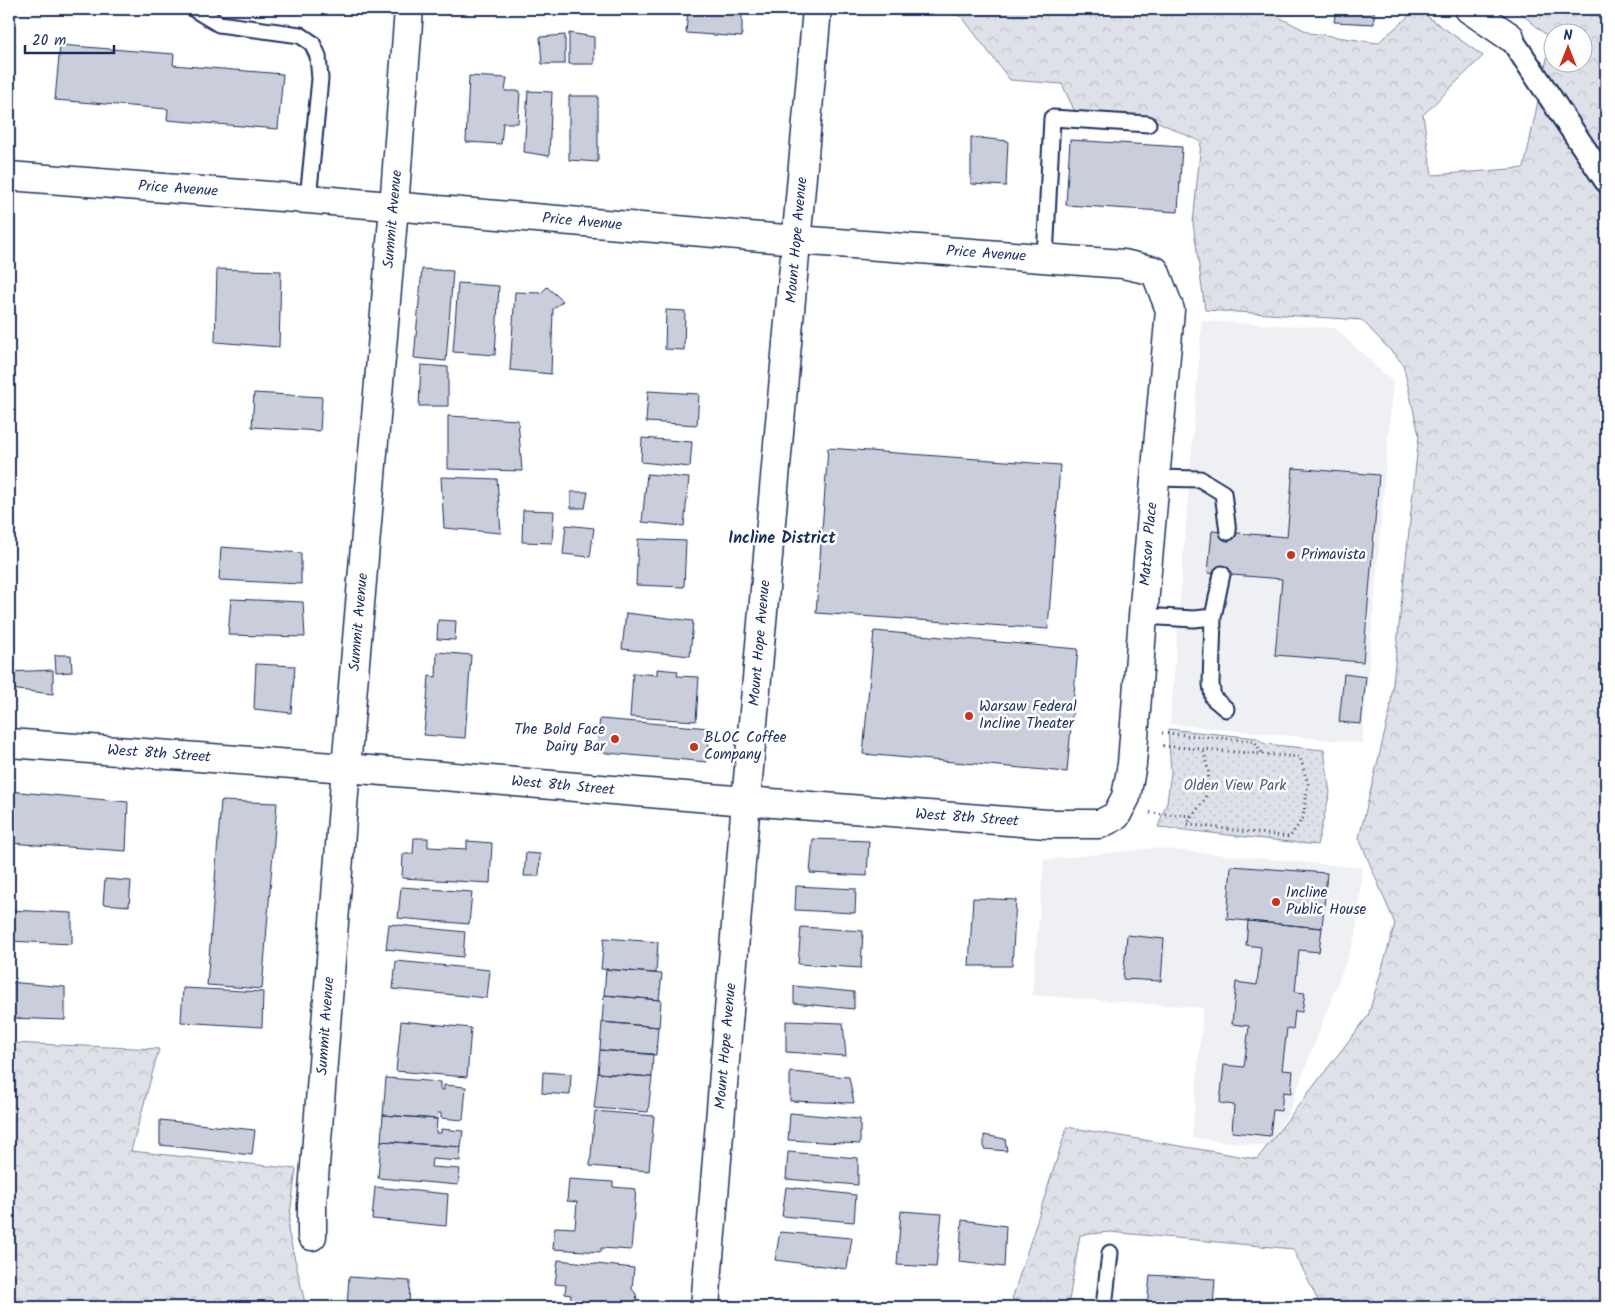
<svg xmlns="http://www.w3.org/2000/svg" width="1615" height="1316" viewBox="0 0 1615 1316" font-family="Kalam,sans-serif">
<defs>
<pattern id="green-dots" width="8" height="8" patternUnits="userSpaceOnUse" patternTransform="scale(1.25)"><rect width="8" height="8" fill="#dee1e7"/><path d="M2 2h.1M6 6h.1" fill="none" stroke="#bec1c9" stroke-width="1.8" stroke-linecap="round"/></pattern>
<pattern id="forest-crowns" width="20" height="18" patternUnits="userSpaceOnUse" patternTransform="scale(1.25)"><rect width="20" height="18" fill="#dee1e7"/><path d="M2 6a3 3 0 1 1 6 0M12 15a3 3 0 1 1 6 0" fill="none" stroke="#bec1c9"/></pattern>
</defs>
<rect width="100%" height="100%" fill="#fff"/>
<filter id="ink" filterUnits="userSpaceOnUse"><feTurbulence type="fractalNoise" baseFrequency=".02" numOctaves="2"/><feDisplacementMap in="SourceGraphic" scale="10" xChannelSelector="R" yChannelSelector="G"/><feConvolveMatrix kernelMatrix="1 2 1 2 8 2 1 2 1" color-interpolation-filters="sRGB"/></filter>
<g filter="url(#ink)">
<path fill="#eff0f4" d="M1202,321l133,7 58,54 -31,361 -192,-19z
M1154,848l208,20 -6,67 -69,181 -21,30 -74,-8 11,-130 -171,-13 12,-135z"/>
<path fill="url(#green-dots)" stroke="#7c88a2" d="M1168,729l89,9 8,6 59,6 6,43 -13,52 -159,-18 9,-25 4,-30z"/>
<path fill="url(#forest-crowns)" stroke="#7c88a2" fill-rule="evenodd" d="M943,9h320l47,24 68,10 39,-34 66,47 -60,59 9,60 92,-7 27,-129 -35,-30h90v1137l-4,1 4,28v132h-285l-28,-58 -183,-17 -30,3 -12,72h-32l-24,-8 55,-172 190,32 111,-143 27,-92 -36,-86 31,-127 29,-276 -16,-71 -41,-44 -157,-10 -12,-87 8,-81 -47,-22 -79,-8 -13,-28 -52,-4 -48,-63zM1552,32h30v30h-30z
M9,1043l150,6 -28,102 165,18 -8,61 18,77h-297z"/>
<path fill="#caceda" stroke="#1b2f5e" d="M273,9h28v4h-28z
M688,9h54v28l-56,-4z
M1336,9h38v15l-40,-2z
M569,33l25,4v27h-25z
M565,35v29h-23l-2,-27z
M60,45l114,9 -1,11 110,9 -5,55 -111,-9 1,-11 -113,-9z
M469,76l38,2 -2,13h15l-2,32h-15l-2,21 -35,-2z
M528,91l24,1 -3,64 -25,-4z
M569,96h29v66l-29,-2z
M971,137l37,4 -2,45 -35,-2z
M1070,140l112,7 -4,65 -112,-7z
M217,269l64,2 -2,76 -64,-5z
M422,269l31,2 -7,90 -32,-3z
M458,283l41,3 -4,69 -42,-3z
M547,287l16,14 -10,8 -2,65 -41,-4 5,-78 26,1z
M666,310l19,1 -1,39 -19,-1z
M421,365l27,2v39h-29z
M648,391l51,3 -2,31 -51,-3z
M254,393l68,4 -2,34 -68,-4z
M448,416l70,4 4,51 -74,-2z
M642,438l50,4 -2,25 -49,-5z
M828,448l232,17 -12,164 -232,-16z
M1293,468l86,7 -16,187 -88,-7 7,-76 -74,-6 4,-42 75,6z
M647,474l42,4 -5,48 -42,-4z
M441,477l56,2 4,54 -57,-5z
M571,492h17l-3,16h-14z
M523,510l31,1 -2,32 -30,-1z
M566,525l28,3 -4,29 -27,-3z
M638,539l48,2 -2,46 -48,-2z
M221,547l80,6v31l-82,-4z
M231,599l72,3 2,35 -77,-2z
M626,613l67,8 -3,35 -68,-7z
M438,620l18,1 -1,19 -18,-1z
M874,631l204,18 -11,123 -204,-18z
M437,652l34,3 -6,83 -41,-3 5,-59 7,1z
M55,655h16l1,17 -16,1z
M256,664l39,2 -4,47 -37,-4z
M657,669l21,2 -1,5 22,1 -3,44 -66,-4 3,-44 24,2z
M53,670v24l-44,-5v-17z
M1344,674l22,3 -5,47 -22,-2z
M600,719l110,9 -3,34 -111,-10z
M9,791l119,11 -2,49 -117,-8z
M221,801l56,2 -15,186 -55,-4z
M414,838h14v9l39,2v-8l25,2 -2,40 -88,-5 1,-24h10z
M813,839l56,2 -2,35 -57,-3z
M526,853l14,1 -1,22h-15z
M1231,866l96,7 -5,55 -95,-9z
M105,879l26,2 -2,25 -26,-2z
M796,886l60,3 -1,24 -60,-3z
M401,887l71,5 -3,32 -71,-6z
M973,898l43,2 -4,66h-43z
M9,910l63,3v31l-63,-3z
M1248,921l74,7 -3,24 -20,-2 -4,42 10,1 -3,19 -7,-1 -2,18 -6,-1 -5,42 11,1 -2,22 -8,-1 -2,19 -8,-1 -3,26 -38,-4 2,-27 -14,-2 4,-38 20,2 5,-41 -17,-2 4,-42 21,3 4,-38 -15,-2z
M389,924l76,8 -2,25 -77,-8z
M801,927l62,4 -2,37 -63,-4z
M1127,935l37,4 -3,42 -38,-2z
M604,938l54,4 -2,31 -55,-4z
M396,961l94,9 -3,28 -94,-9z
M606,969l56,5 -3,26 -55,-5z
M9,982l56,5v33l-56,-2z
M794,986l60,6v17l-60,-6z
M183,988l80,4 -1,35 -81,-5z
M604,995l57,5 -2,27 -57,-5z
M401,1021l70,7 -4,49 -71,-6z
M786,1021l57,2 3,33 -60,-4z
M602,1022l56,5 -2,28 -56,-5z
M600,1050l53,4 -1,23 -54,-4z
M543,1072l28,2 -1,21 -28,-2z
M790,1072l59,5 5,26 -64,-2z
M598,1073l54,4 -4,35 -54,-4z
M386,1078l54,4v7l4,1v-5l22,2 -3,33 -22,-2v-5h-3l-1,6 -54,-4z
M595,1111l59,5 -5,55 -59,-5z
M790,1113l70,6v25l-72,-4z
M383,1115l54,4 -1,14h5v-4l22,2 -2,16 -80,-6z
M160,1120l95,10 -3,25 -92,-10z
M984,1135l21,4 2,12 -23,-2z
M381,1141l80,6 -1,14 -28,-2 -1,8 29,2 -2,16 -80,-7z
M788,1152l70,6v27l-72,-6z
M569,1179l44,3v5l23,2 -5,61 -30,-2v4l-48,-3 2,-22 20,1 2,-26 -10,-1z
M375,1187l73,7 -2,32 -74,-7z
M786,1187l70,8 -2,27 -72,-6z
M901,1211l41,3 -6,53 -39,-2z
M962,1220l44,6 -2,41 -45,-5z
M780,1232l72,6 -5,31 -72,-9z
M558,1260l76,8 -2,21 4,5 1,5 -3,6 -4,2h-7l-5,-3 -18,-2v5h-26l1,-2h-5l1,-10 -6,-1 1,-9 -11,-1z
M1150,1275l65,4 -2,28h-66z
M349,1277l61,4 -1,26h-62z"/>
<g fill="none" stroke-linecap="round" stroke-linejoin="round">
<g stroke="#1b2f5e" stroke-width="19">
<path id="service" d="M194,9l25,15 81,11 12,8 6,13 2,23 -12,120
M1045,258l7,-140 96,6
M1154,478l46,1 23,14 5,39
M1143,616l51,3 19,-2 -2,67 2,14 13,11
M1213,617l9,-43
M1104,1307l6,-54"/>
</g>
<g stroke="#1b2f5e" stroke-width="26">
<path id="pedestrian" d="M1510,37l96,144"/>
</g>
<g stroke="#1b2f5e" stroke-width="31">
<path id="minor" d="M1469,9l41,28
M9,176l299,23 489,41 326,24 32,7 15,39 -27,306 -11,148 -6,33 -10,19 -16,8h-53l-301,-23 -400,-33 -337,-25
M312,1236v-32l34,-436 48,-561 15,-198
M705,1307l41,-506 71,-792"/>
</g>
<path stroke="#1b2f5e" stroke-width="3" stroke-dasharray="1 4" stroke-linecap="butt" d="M1162,733l92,8 9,13
M1163,746l137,11 8,27 -5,34 -13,19 -103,-13 18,-25 4,-25 -6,-25
M1150,813l43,3"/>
<use href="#service" stroke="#fff" stroke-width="15"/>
<use href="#pedestrian" stroke="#fff" stroke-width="22"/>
<use href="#minor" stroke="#fff" stroke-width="28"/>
</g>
</g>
<g fill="#c8321e" stroke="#fff" stroke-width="2">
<circle cx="1291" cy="555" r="5"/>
<circle cx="969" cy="716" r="5"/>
<circle cx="615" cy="739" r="5"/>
<circle cx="694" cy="747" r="5"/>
<circle cx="1276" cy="902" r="5"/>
</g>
<g text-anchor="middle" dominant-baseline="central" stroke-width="5" stroke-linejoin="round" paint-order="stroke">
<g font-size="15" fill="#1b2f5e" stroke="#fff">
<text transform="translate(178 189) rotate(4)">Price Avenue</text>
<text transform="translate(393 219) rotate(-85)">Summit Avenue</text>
<text transform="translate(582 222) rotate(5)">Price Avenue</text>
<text transform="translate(797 240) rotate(-85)">Mount Hope Avenue</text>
<text transform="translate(986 254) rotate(4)">Price Avenue</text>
<text transform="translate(1149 544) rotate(-85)">Matson Place</text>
<text transform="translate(359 622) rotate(-85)">Summit Avenue</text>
<text transform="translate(760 643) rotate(-85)">Mount Hope Avenue</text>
<text transform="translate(159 754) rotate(4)">West 8th Street</text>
<text transform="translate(563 786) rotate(5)">West 8th Street</text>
<text transform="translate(967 818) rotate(4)">West 8th Street</text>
<text transform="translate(326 1026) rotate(-86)">Summit Avenue</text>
<text transform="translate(726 1046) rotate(-85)">Mount Hope Avenue</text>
</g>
<g font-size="15" fill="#1b2f5e" stroke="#fff" text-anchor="start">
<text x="1301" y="555">Primavista</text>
<text x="979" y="707">Warsaw Federal<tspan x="979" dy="17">Incline Theater</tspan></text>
<text x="605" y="730" text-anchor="end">The Bold Face<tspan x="605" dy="17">Dairy Bar</tspan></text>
<text x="704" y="738">BLOC Coffee<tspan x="704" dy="17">Company</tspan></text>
<text x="1286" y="893">Incline<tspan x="1286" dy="17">Public House</tspan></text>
</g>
<g font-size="15" fill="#4c5c80" stroke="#fff">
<text x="1235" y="786">Olden View Park</text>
</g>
<g font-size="16" font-weight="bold" fill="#1b2f5e" stroke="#fff">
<text x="782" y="538">Incline District</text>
</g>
</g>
<rect width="1615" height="1316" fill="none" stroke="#fff" stroke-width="30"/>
<rect x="15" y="15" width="1585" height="1286" fill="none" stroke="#1b2f5e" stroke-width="2" filter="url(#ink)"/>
<g transform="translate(1568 48)"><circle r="24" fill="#ffffff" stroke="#a4acbf"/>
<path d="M0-4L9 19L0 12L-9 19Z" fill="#c8321e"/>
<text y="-8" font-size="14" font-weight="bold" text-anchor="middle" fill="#1b2f5e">N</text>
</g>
<path d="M25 45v8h89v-8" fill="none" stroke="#1b2f5e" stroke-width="2.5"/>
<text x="32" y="45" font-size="15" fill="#1b2f5e" stroke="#ffffff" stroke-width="4" paint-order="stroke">20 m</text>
</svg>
